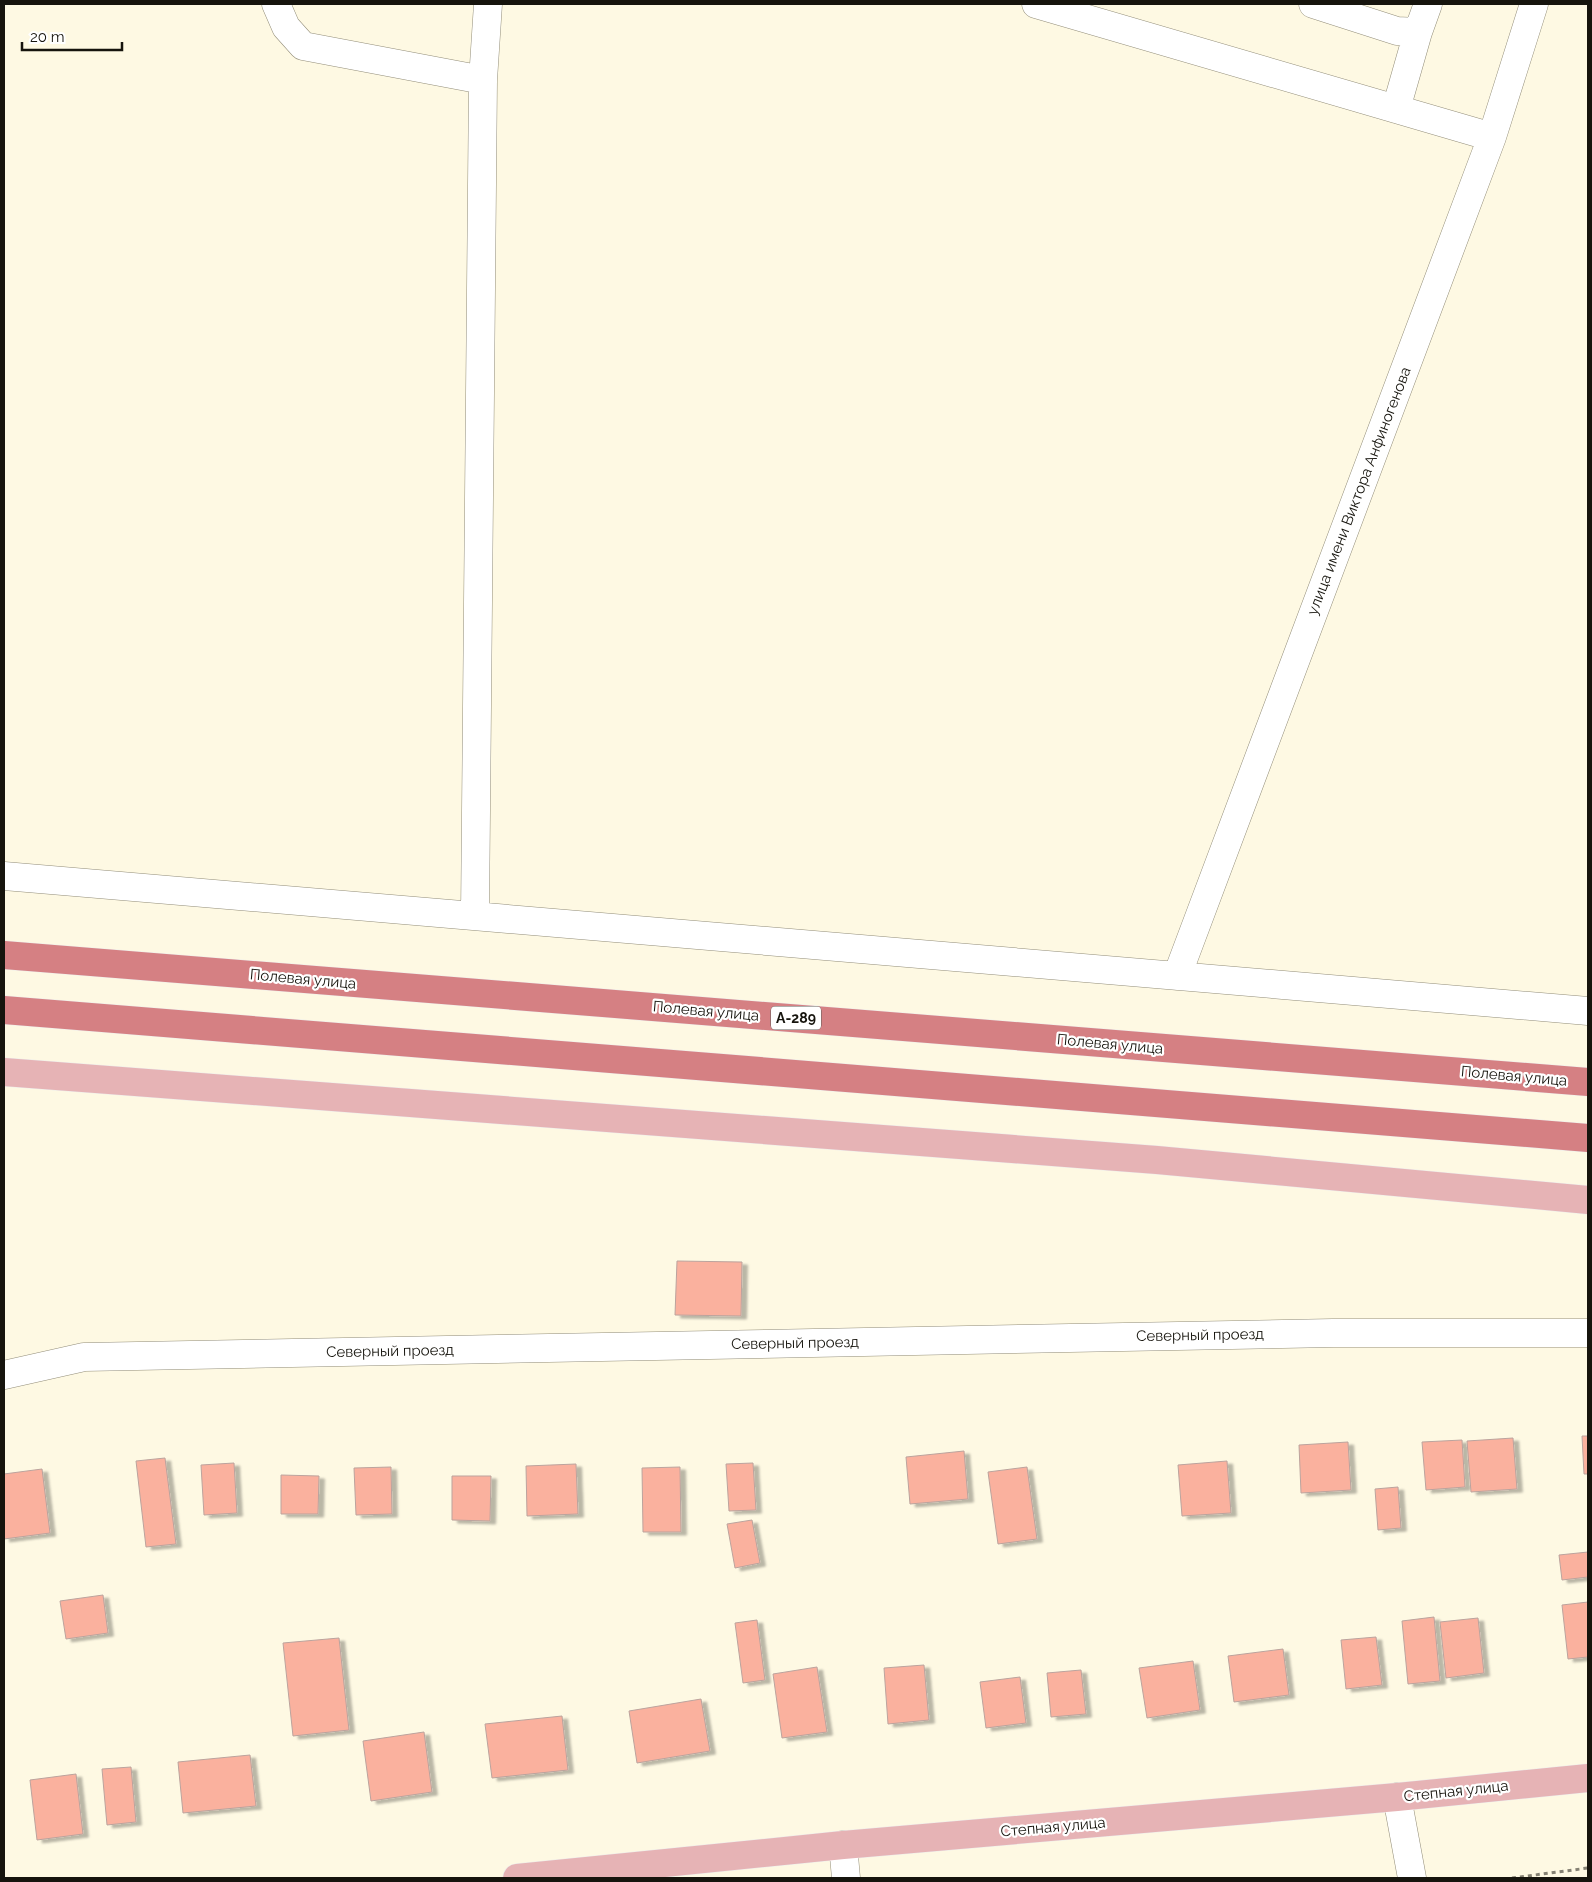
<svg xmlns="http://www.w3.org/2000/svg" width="1592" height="1882" viewBox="0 0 1592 1882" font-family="Raleway,sans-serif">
<defs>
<filter id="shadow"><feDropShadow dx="5.5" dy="3" stdDeviation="1" flood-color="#0004"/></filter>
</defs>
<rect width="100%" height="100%" fill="#fef9e3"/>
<path fill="#fab19e" stroke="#bba39d" filter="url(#shadow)" d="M677,1261l65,1 -1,54 -66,-1z
M1582,1436h6v38h-4z
M1513,1438l4,51 -46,3 -4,-51z
M1462,1440l3,47 -39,3 -4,-48z
M1348,1442l3,48 -50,3 -2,-48z
M964,1451l4,48 -58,5 -4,-47z
M165,1458l11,86 -30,3 -10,-86z
M1227,1461l4,52 -49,3 -4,-51z
M234,1463l3,50 -33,2 -3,-50z
M753,1463l3,47 -27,1 -3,-47z
M576,1464l2,50 -51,2 -1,-50z
M391,1467l1,47 -36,1 -2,-47z
M680,1467l1,65h-38l-1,-64z
M1027,1467l10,72 -39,5 -10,-72z
M42,1469l8,64 -46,6v-65z
M281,1475l38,1 -1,38h-37z
M452,1476h39l-1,45 -38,-1z
M1398,1487l3,41 -23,2 -3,-41z
M752,1520l8,43 -25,5 -8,-44z
M1588,1552v25l-26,3 -3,-25z
M103,1595l5,38 -42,6 -6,-38z
M1588,1602v55l-20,2 -6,-54z
M1434,1617l6,64 -32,3 -6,-63z
M1478,1618l6,55 -38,5 -6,-56z
M757,1620l8,60 -22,3 -8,-60z
M1376,1637l6,48 -36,4 -5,-49z
M339,1638l10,92 -56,6 -10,-93z
M1283,1649l6,46 -55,7 -6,-46z
M1193,1661l7,49 -53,8 -8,-50z
M924,1665l5,55 -41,4 -4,-56z
M817,1667l10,65 -45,6 -9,-64z
M1081,1670l5,44 -35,3 -4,-44z
M1020,1677l6,46 -40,5 -6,-46z
M701,1699l9,52 -73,12 -8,-52z
M562,1716l6,54 -76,8 -7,-54z
M424,1732l8,60 -61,9 -8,-60z
M250,1755l6,51 -73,7 -5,-51z
M131,1767l5,55 -29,3 -5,-56z
M76,1774l7,60 -46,6 -7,-60z"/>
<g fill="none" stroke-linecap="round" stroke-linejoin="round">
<g stroke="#938e7a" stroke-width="29">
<path id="minor" d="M276,4l10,23 17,19 180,34 5,-76
M1036,4l456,133
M1313,4l84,27 21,1 10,-28
M1396,109l22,-77
M4,876l1584,135
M475,916l8,-836
M1177,976l315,-839 42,-133
M4,1375l80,-18 1249,-24h255
M1397,1797l15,81
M843,1845l3,33"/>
</g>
<g stroke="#ececec" stroke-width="29">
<path id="major" d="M4,1072l1153,88 431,40
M517,1878l326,-33 554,-48 191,-19"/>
</g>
<g stroke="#ececec" stroke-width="29">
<path id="highway" d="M4,955l1584,127
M4,1010l1584,128"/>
</g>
<path stroke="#858173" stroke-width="3" stroke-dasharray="4 4" stroke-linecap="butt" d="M1512,1878l76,-10"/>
<use href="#minor" stroke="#fff" stroke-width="28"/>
<use href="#major" stroke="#e6b3b5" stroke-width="28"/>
<use href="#highway" stroke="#d58083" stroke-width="28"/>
</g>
<g text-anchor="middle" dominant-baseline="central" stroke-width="4.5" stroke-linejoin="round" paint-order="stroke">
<rect fill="#fff" stroke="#5c5a56" stroke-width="1" x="771" y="1006.5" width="50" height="23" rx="4"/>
<g font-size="14" font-weight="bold" fill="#16140d">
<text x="796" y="1018">А-289</text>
</g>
<g font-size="15" fill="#16140d" stroke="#fff">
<text transform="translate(1359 491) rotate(-69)">улица имени Виктора Анфиногенова</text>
<text transform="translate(303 979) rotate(5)">Полевая улица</text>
<text transform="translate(706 1011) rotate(5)">Полевая улица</text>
<text transform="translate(1110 1044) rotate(5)">Полевая улица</text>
<text transform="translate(1514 1076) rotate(5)">Полевая улица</text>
<text transform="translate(1200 1335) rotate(-1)">Северный проезд</text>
<text transform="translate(795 1343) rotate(-1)">Северный проезд</text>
<text transform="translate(390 1351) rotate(-1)">Северный проезд</text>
<text transform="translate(1456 1791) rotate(-6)">Степная улица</text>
<text transform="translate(1053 1827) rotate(-5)">Степная улица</text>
</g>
</g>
<rect width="1592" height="1882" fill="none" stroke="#16140d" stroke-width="10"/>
<path d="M22 42v8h100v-8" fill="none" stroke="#16140d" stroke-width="2.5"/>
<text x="30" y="42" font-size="15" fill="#16140d" stroke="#ffffff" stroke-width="4" paint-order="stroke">20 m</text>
</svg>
